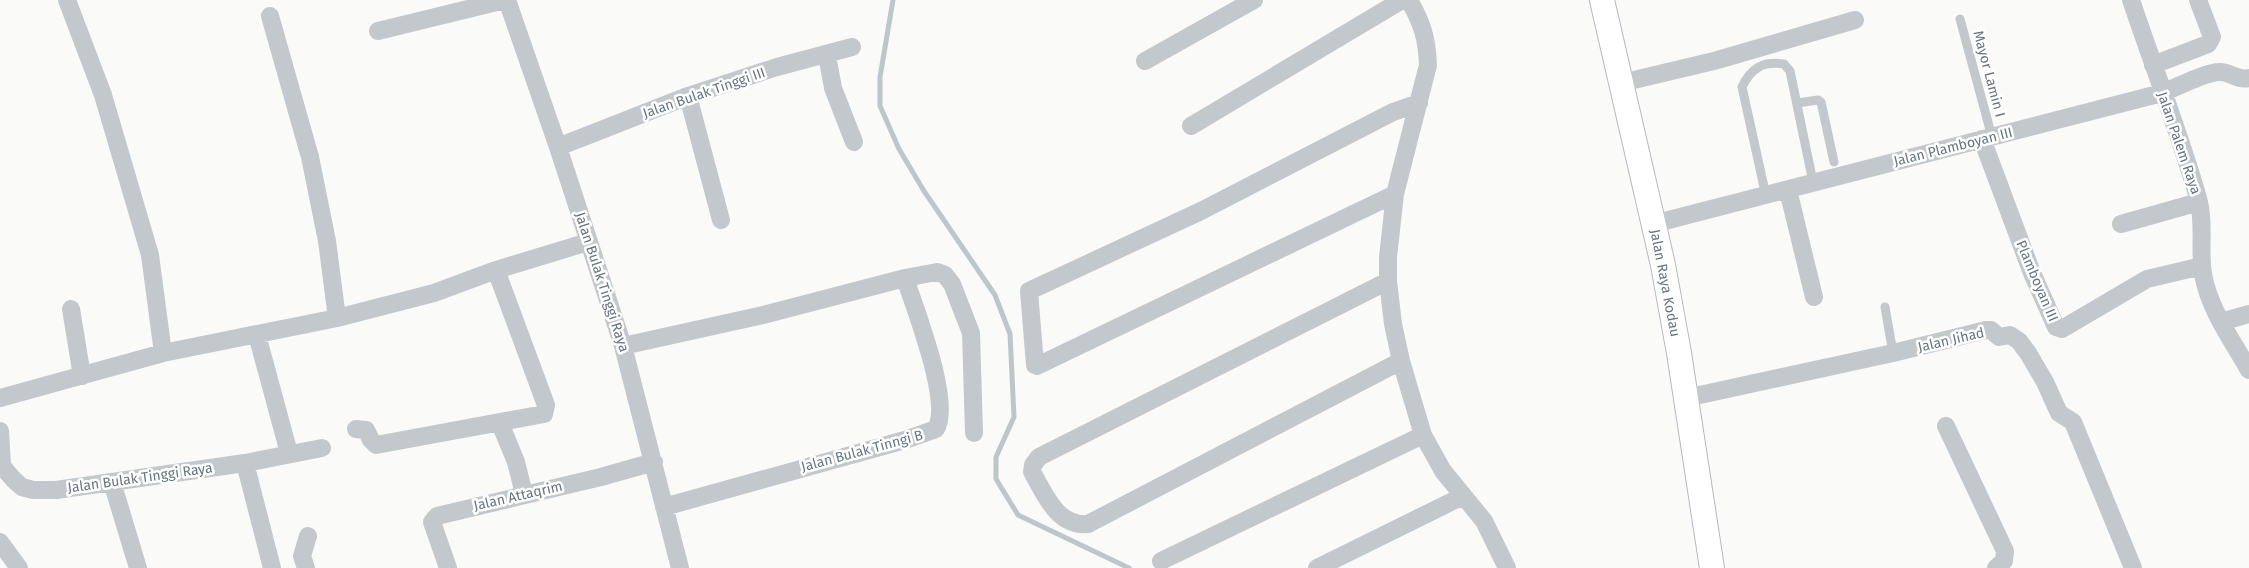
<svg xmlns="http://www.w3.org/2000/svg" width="2249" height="568" viewBox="0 0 2249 568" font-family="'Fira Sans',sans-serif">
<rect width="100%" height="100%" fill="#fafaf8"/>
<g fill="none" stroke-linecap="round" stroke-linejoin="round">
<path stroke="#bbc7cb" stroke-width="5" d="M893,0l-13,77v29l19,43 25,42 71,104 15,39 4,83 -18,40v22l22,36 111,53"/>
<g stroke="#b3babf" stroke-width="26">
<path id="secondary" d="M1602,0l61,265 16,88 33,215"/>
</g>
<path stroke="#c3c8cc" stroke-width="9" d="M1960,19l32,118
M1797,103l21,-3 3,2 13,60
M1766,196l-24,-109c9,-19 21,-26 42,-23l6,7 23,111
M1885,307l8,46"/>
<path stroke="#c3c8cc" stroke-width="18" d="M67,0l36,95 47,160 13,98
M507,0l51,147 65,199 57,222
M1409,0c13,23 18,38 19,65l-33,129 -7,63v24l5,43 8,37 22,74 20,36 41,50 23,47
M2131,0c22,66 48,131 67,198 7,25 1,51 5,76 6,35 29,66 46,96
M270,16l40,141 17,84 10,77
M378,31l127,-31
M827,55l6,33 21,54
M1145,61l109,-61
M2153,65l55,-21 4,-7 -14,-37
M1621,83l93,-22 141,-41
M688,96l33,124
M1191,126l211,-126
M1982,139l50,134 24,54 6,2 85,-50 55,-13
M558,147l130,-51 89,-29 75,-20
M1788,190l26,107
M1395,194l-358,172 -2,-1 -6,-74 172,-80 192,-99 26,-9
M1653,224l509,-131c13,-5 44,-21 57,-21 11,-1 17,9 30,6
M2121,224l78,-22
M1388,281l-349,176 -6,8 -1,7c13,22 25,55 56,52l313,-163
M71,309l11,67
M2221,322l28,-8
M257,335l32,118
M623,346l140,-31 142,-37 32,-6 8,3 7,9 19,49 3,100
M0,398l163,-45 174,-35 97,-25 62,-23 92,-28
M1686,398l207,-45 93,-23h5l8,7 11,-2 9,6 9,12 17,29 14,31 14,9 60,146
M500,423l16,39 8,32
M1946,426l59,125 -1,10 -8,7
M356,429l10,1 5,10 5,5 168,-31 2,-9 -50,-135
M0,431l2,35 12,14 8,7 11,3h23l189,-27 77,-15
M245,463l27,105
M112,482l26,86
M664,507l241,-67 31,-11c16,-27 -21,-120 -31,-151
M0,542l19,26
M1161,561l262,-126
M306,568l-4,-12 6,-20
M448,568l-16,-46 5,-6 164,-39 53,-15
M1317,568l146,-72"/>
<use href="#secondary" stroke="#fff" stroke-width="24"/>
</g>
<g text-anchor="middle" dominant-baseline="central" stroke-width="5" stroke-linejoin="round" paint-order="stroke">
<g font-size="14" fill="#657683" stroke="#fff">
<text transform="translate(1989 74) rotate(75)">Mayor Lamin I</text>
<text transform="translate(704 93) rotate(-19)">Jalan Bulak Tinggi III</text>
<text transform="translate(2179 143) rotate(71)">Jalan Palem Raya</text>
<text transform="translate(1953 147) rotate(-14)">Jalan Plamboyan III</text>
<text transform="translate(2037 281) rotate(67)">Plamboyan III</text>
<text transform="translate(602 282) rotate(72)">Jalan Bulak Tinggi Raya</text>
<text transform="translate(1665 283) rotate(79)">Jalan Raya Kodau</text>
<text transform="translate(1951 340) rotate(-13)">Jalan Jihad</text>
<text transform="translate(862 451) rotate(-15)">Jalan Bulak Tinngi B</text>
<text transform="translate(140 478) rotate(-8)">Jalan Bulak Tinggi Raya</text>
<text transform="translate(518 496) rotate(-13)">Jalan Attaqrim</text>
</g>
</g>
</svg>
